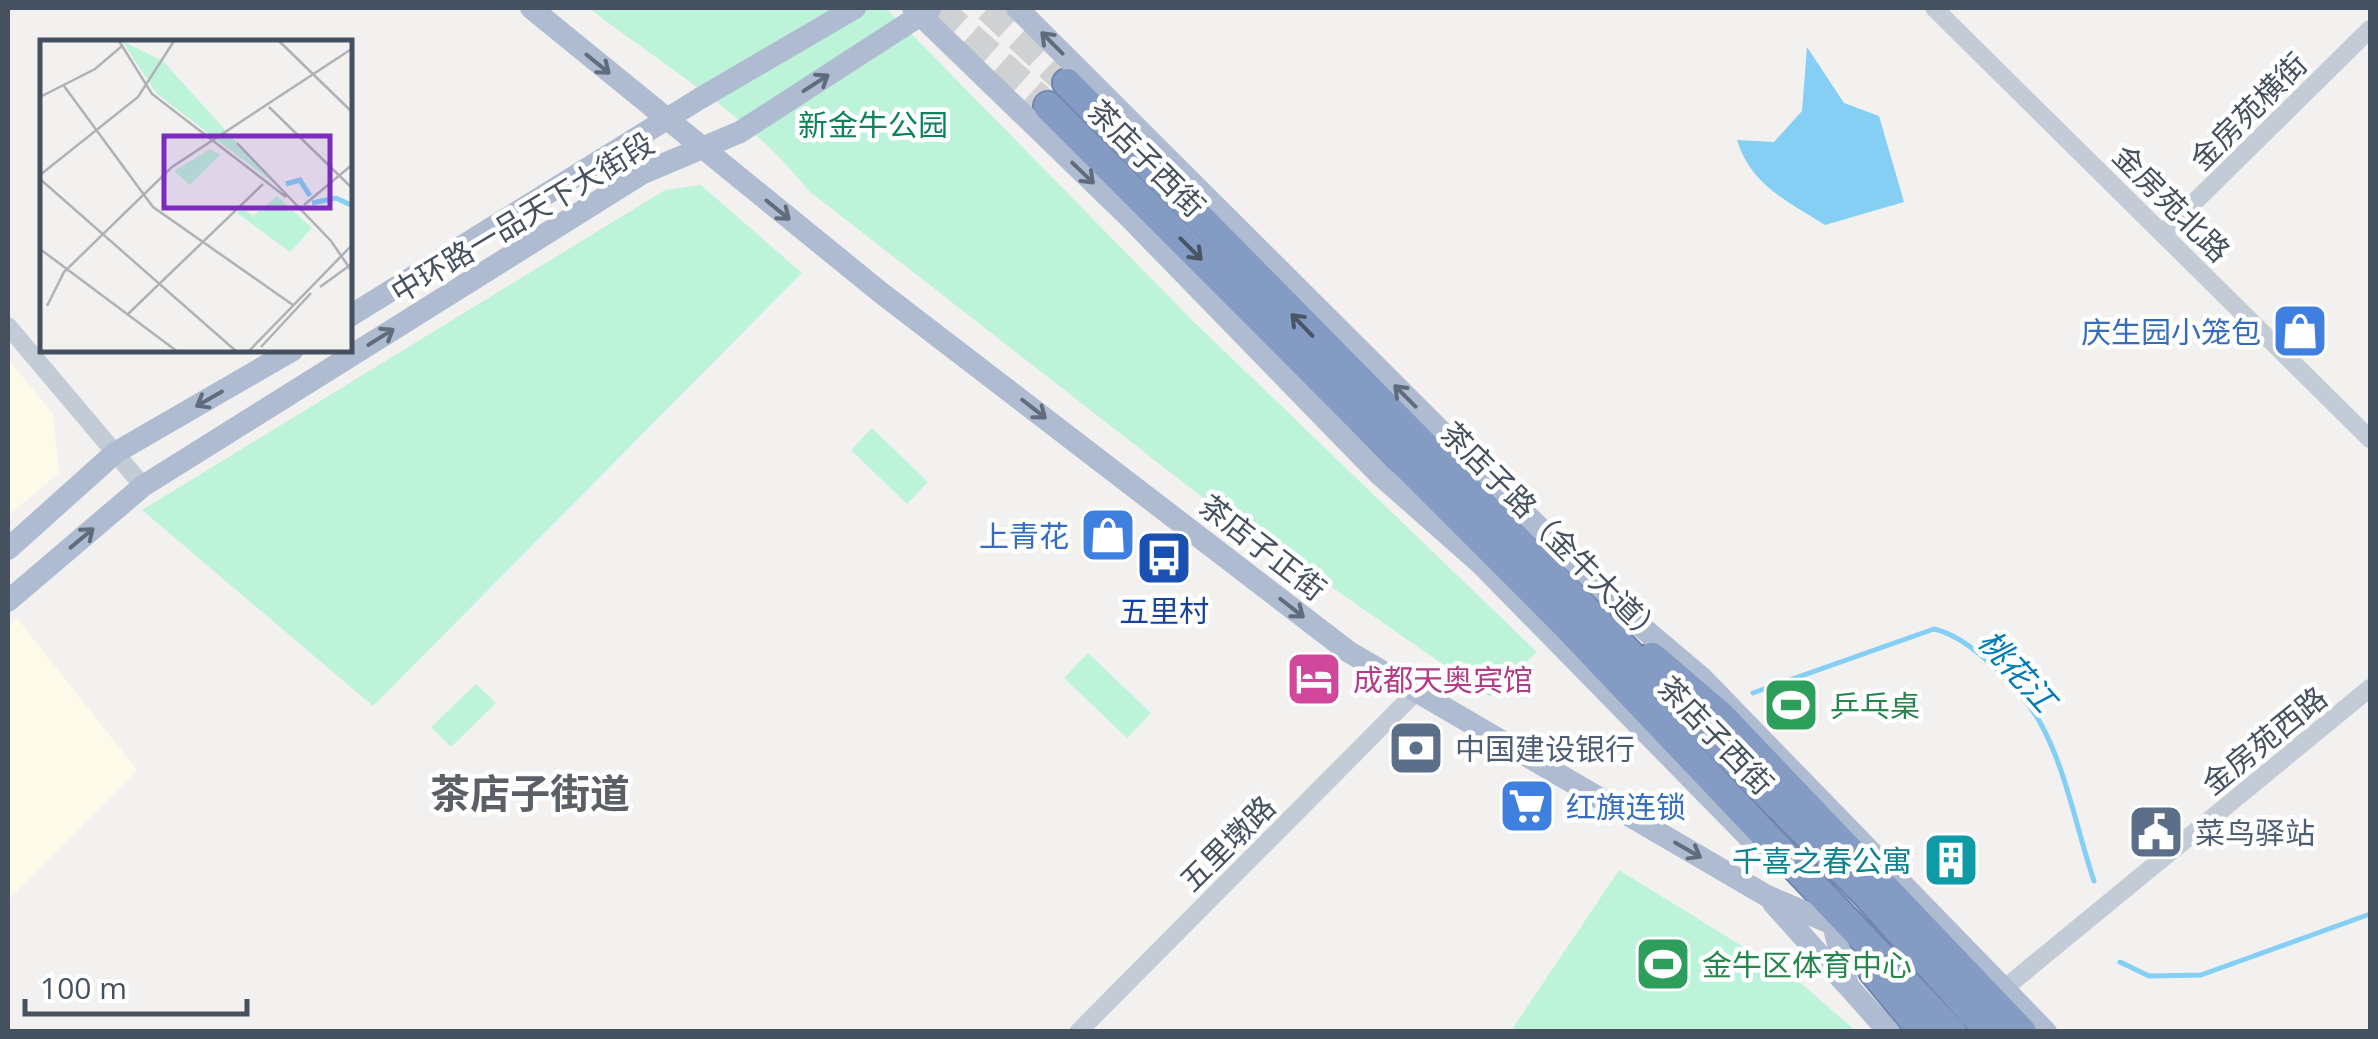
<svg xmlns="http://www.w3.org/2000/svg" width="2378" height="1039" viewBox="0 0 2378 1039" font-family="'Open Sans','Noto Sans SC',sans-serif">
<rect width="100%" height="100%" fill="#f3f1f0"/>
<path fill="#fefaea" d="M8,359l45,55 6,59 -51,43z
M17,618l120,152 -129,130v-274z"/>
<path fill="#bcf3d9" d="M589,8h297l307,313 344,331 -47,45 -288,-200 -393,-306c-62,-78 -143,-123 -220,-183z
M701,185l101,88 -429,433 -231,-196 523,-320z
M872,428l56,54 -21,22 -56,-54z
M1088,653l63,60 -24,25 -63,-60z
M476,684l20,19 -45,44 -20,-20z
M1619,870l178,110 59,51h-345z"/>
<path fill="#85cff4" d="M1807,47l37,56 35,13 25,86 -79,23c-38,-24 -74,-40 -88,-85l37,2 28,-31z"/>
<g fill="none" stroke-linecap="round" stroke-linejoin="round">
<path stroke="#85cff4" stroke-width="5" d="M1753,693l181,-64c37,8 90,63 108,97 25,47 35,105 52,155
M2120,962l29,14 52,-1 169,-61"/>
<path stroke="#d0d1d3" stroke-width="28" stroke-dasharray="28 14" stroke-linecap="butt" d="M938,8l110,98
M988,8l79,75"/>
<g stroke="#6f86af" stroke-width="32">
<path id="highway" d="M1067,83l799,811 124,138
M1048,106l518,519 386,407
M1652,657l70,60 300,315
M1873,971l50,61"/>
</g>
<path stroke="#c3cbd6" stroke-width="18" d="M1934,8l436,431
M2164,232l206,-203
M8,326l135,160
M2006,987l364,-299
M1078,1032l337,-339"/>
<path stroke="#aebbd1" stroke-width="22" d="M531,8l349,284 469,360 418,244 66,28
M913,8l216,209 251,258 101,89 295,301
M1017,8l458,457 169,164 58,49 344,354
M350,316l349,-217 156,-91
M8,549l107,-96 178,-103
M8,601l135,-115 500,-313 97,-41 190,-123
M1773,903l72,80
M1823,913l10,11 15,62 41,46"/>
<use href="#highway" stroke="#849bc3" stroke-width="28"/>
</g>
<defs><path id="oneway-shaft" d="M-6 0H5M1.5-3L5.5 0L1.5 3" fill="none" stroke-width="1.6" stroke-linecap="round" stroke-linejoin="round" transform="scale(2.5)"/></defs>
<g stroke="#606c7c">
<use href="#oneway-shaft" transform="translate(1052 43) rotate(-135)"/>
<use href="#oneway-shaft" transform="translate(598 64) rotate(39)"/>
<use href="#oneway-shaft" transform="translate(816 83) rotate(-33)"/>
<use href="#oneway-shaft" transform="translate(1083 173) rotate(44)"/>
<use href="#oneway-shaft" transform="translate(778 210) rotate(39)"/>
<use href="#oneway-shaft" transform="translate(381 337) rotate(-32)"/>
<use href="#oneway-shaft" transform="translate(1405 396) rotate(-135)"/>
<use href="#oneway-shaft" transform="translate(209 399) rotate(150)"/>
<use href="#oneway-shaft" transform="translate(1034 409) rotate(38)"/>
<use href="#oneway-shaft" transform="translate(82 538) rotate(-40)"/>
<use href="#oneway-shaft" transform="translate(1292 608) rotate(38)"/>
<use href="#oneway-shaft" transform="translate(1688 850) rotate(30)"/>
</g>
<g stroke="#495565">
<use href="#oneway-shaft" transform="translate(1191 249) rotate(45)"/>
<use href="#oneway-shaft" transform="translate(1302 325) rotate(-134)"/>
</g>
<defs>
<g id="shop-square" transform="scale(2.875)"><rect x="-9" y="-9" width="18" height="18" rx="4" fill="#3f7fe0" stroke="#fff"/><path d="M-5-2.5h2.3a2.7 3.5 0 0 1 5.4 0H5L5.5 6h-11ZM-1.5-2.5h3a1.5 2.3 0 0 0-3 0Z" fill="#fff"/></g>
<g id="bus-square" transform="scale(2.875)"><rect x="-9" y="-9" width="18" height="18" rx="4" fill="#1a4fb4" stroke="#fff"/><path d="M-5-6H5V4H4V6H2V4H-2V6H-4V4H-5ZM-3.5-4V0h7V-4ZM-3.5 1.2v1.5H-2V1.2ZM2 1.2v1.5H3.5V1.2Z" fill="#fff"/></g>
<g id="hotel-square" transform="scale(2.875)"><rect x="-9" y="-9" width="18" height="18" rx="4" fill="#d1479c" stroke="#fff"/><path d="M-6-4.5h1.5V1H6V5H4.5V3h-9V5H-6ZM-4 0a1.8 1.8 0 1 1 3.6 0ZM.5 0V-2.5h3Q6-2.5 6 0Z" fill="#fff"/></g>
<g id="stadium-square" transform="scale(2.875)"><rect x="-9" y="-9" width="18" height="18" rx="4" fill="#2e9e5b" stroke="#fff"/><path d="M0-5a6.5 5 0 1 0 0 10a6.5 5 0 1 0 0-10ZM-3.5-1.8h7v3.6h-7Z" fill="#fff"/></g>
<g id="bank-square" transform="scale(2.875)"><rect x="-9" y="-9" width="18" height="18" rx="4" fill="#5c6f8a" stroke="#fff"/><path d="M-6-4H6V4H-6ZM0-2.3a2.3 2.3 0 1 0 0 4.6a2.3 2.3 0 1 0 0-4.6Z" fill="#fff"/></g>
<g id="supermarket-square" transform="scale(2.875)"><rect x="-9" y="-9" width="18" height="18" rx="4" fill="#3f7fe0" stroke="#fff"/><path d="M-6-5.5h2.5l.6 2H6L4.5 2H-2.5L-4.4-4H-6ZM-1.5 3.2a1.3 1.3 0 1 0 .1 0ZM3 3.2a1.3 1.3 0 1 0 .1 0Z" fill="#fff"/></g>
<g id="civic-square" transform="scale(2.875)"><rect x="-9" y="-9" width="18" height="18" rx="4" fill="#5c6f8a" stroke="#fff"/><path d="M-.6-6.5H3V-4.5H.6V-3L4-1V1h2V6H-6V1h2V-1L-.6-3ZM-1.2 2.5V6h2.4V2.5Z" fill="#fff"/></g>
<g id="building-square" transform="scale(2.875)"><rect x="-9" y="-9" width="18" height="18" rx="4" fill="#0f9aa8" stroke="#fff"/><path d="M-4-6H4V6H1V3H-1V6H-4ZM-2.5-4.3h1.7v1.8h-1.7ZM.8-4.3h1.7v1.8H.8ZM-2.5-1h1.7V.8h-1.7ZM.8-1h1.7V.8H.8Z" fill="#fff"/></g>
</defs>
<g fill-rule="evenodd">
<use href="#shop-square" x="2300" y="331"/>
<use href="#shop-square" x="1108" y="535"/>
<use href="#bus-square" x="1164" y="558"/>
<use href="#hotel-square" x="1314" y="679"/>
<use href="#stadium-square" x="1791" y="705"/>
<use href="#bank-square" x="1416" y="748"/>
<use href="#supermarket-square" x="1527" y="806"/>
<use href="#civic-square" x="2156" y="832"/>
<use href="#building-square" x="1951" y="860"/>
<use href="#stadium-square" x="1663" y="964"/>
</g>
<g text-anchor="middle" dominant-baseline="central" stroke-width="9" stroke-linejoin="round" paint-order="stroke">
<g font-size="30" fill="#465160" stroke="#fff">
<text transform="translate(2248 111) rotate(-45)">金房苑横街</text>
<text transform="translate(1147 158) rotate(45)">茶店子西街</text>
<text transform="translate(2172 203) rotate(45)">金房苑北路</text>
<text transform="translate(522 217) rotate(-31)">中环路一品天下大街段</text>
<text transform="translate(1553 533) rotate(45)">茶店子路（金牛大道）</text>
<text transform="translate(1263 547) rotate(38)">茶店子正街</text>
<text transform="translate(1716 735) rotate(46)">茶店子西街</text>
<text transform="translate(2264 740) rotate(-39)">金房苑西路</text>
<text transform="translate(1227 843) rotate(-45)">五里墩路</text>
</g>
<g font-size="30" fill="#0f8358" stroke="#fff">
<text x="873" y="124">新金牛公园</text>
</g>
<g font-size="30" fill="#366cbe" stroke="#fff" text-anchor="end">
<text x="2261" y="331">庆生园小笼包</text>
<text x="1069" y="535">上青花</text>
<text x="1566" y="806" text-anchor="start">红旗连锁</text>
</g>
<g font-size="30" fill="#164399" stroke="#fff">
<text x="1164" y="610">五里村</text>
</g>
<g font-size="30" fill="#b23c85" stroke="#fff" text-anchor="start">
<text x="1353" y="679">成都天奥宾馆</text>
</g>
<g font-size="30" fill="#27864d" stroke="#fff" text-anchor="start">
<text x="1830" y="705">乒乓桌</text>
<text x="1702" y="964">金牛区体育中心</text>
</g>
<g font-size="30" fill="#4e5e75" stroke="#fff" text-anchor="start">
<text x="1455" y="748">中国建设银行</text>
<text x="2195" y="832">菜鸟驿站</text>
</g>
<g font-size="30" fill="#0d838f" stroke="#fff" text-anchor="end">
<text x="1912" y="860">千喜之春公寓</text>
</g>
<g font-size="32" font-style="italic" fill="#007bb9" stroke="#fff">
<text transform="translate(2018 670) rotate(48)">桃花江</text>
</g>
<g font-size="40" font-weight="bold" fill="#5c5f66" stroke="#fff">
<text x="530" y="792">茶店子街道</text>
</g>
</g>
<g transform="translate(40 40)">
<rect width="312" height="312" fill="#f3f1f0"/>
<path d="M82,1l41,20 108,120 -114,-87zM170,109l10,6 -30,30 -16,-14zM237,156l35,32 -22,24 -53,-39 4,-6 12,9z" fill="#bcf3d9"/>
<path fill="none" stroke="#85cff4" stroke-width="5" d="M246,144l14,-4 10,16M272,163l24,-5 17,8"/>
<path fill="none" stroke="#aeb1b6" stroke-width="2.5" d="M79,1l33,53 134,103M239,1l74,72M24,46l89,121 140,98M0,57l55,-28 27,-23M229,67l84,82M197,103l94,98 22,32M0,135l98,-78 36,-56M0,139l197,173M264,165l49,-41M0,209l138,103M280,247l33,-24M7,266l17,-34 108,-105 181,-119M88,274l135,-130M221,307l50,-54M208,312l105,-108"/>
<path fill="#7b2cbf" fill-opacity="0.15" stroke="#7b2cbf" stroke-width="5" d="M124,96h166v72h-166z"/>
<rect width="312" height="312" fill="none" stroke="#465160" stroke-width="5"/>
</g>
<rect width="2378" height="1039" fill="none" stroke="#465160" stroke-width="20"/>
<path d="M25 999v15h222v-15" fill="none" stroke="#465160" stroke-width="5"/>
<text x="40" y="999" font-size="30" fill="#465160" stroke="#ffffff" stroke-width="8" paint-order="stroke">100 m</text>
</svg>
